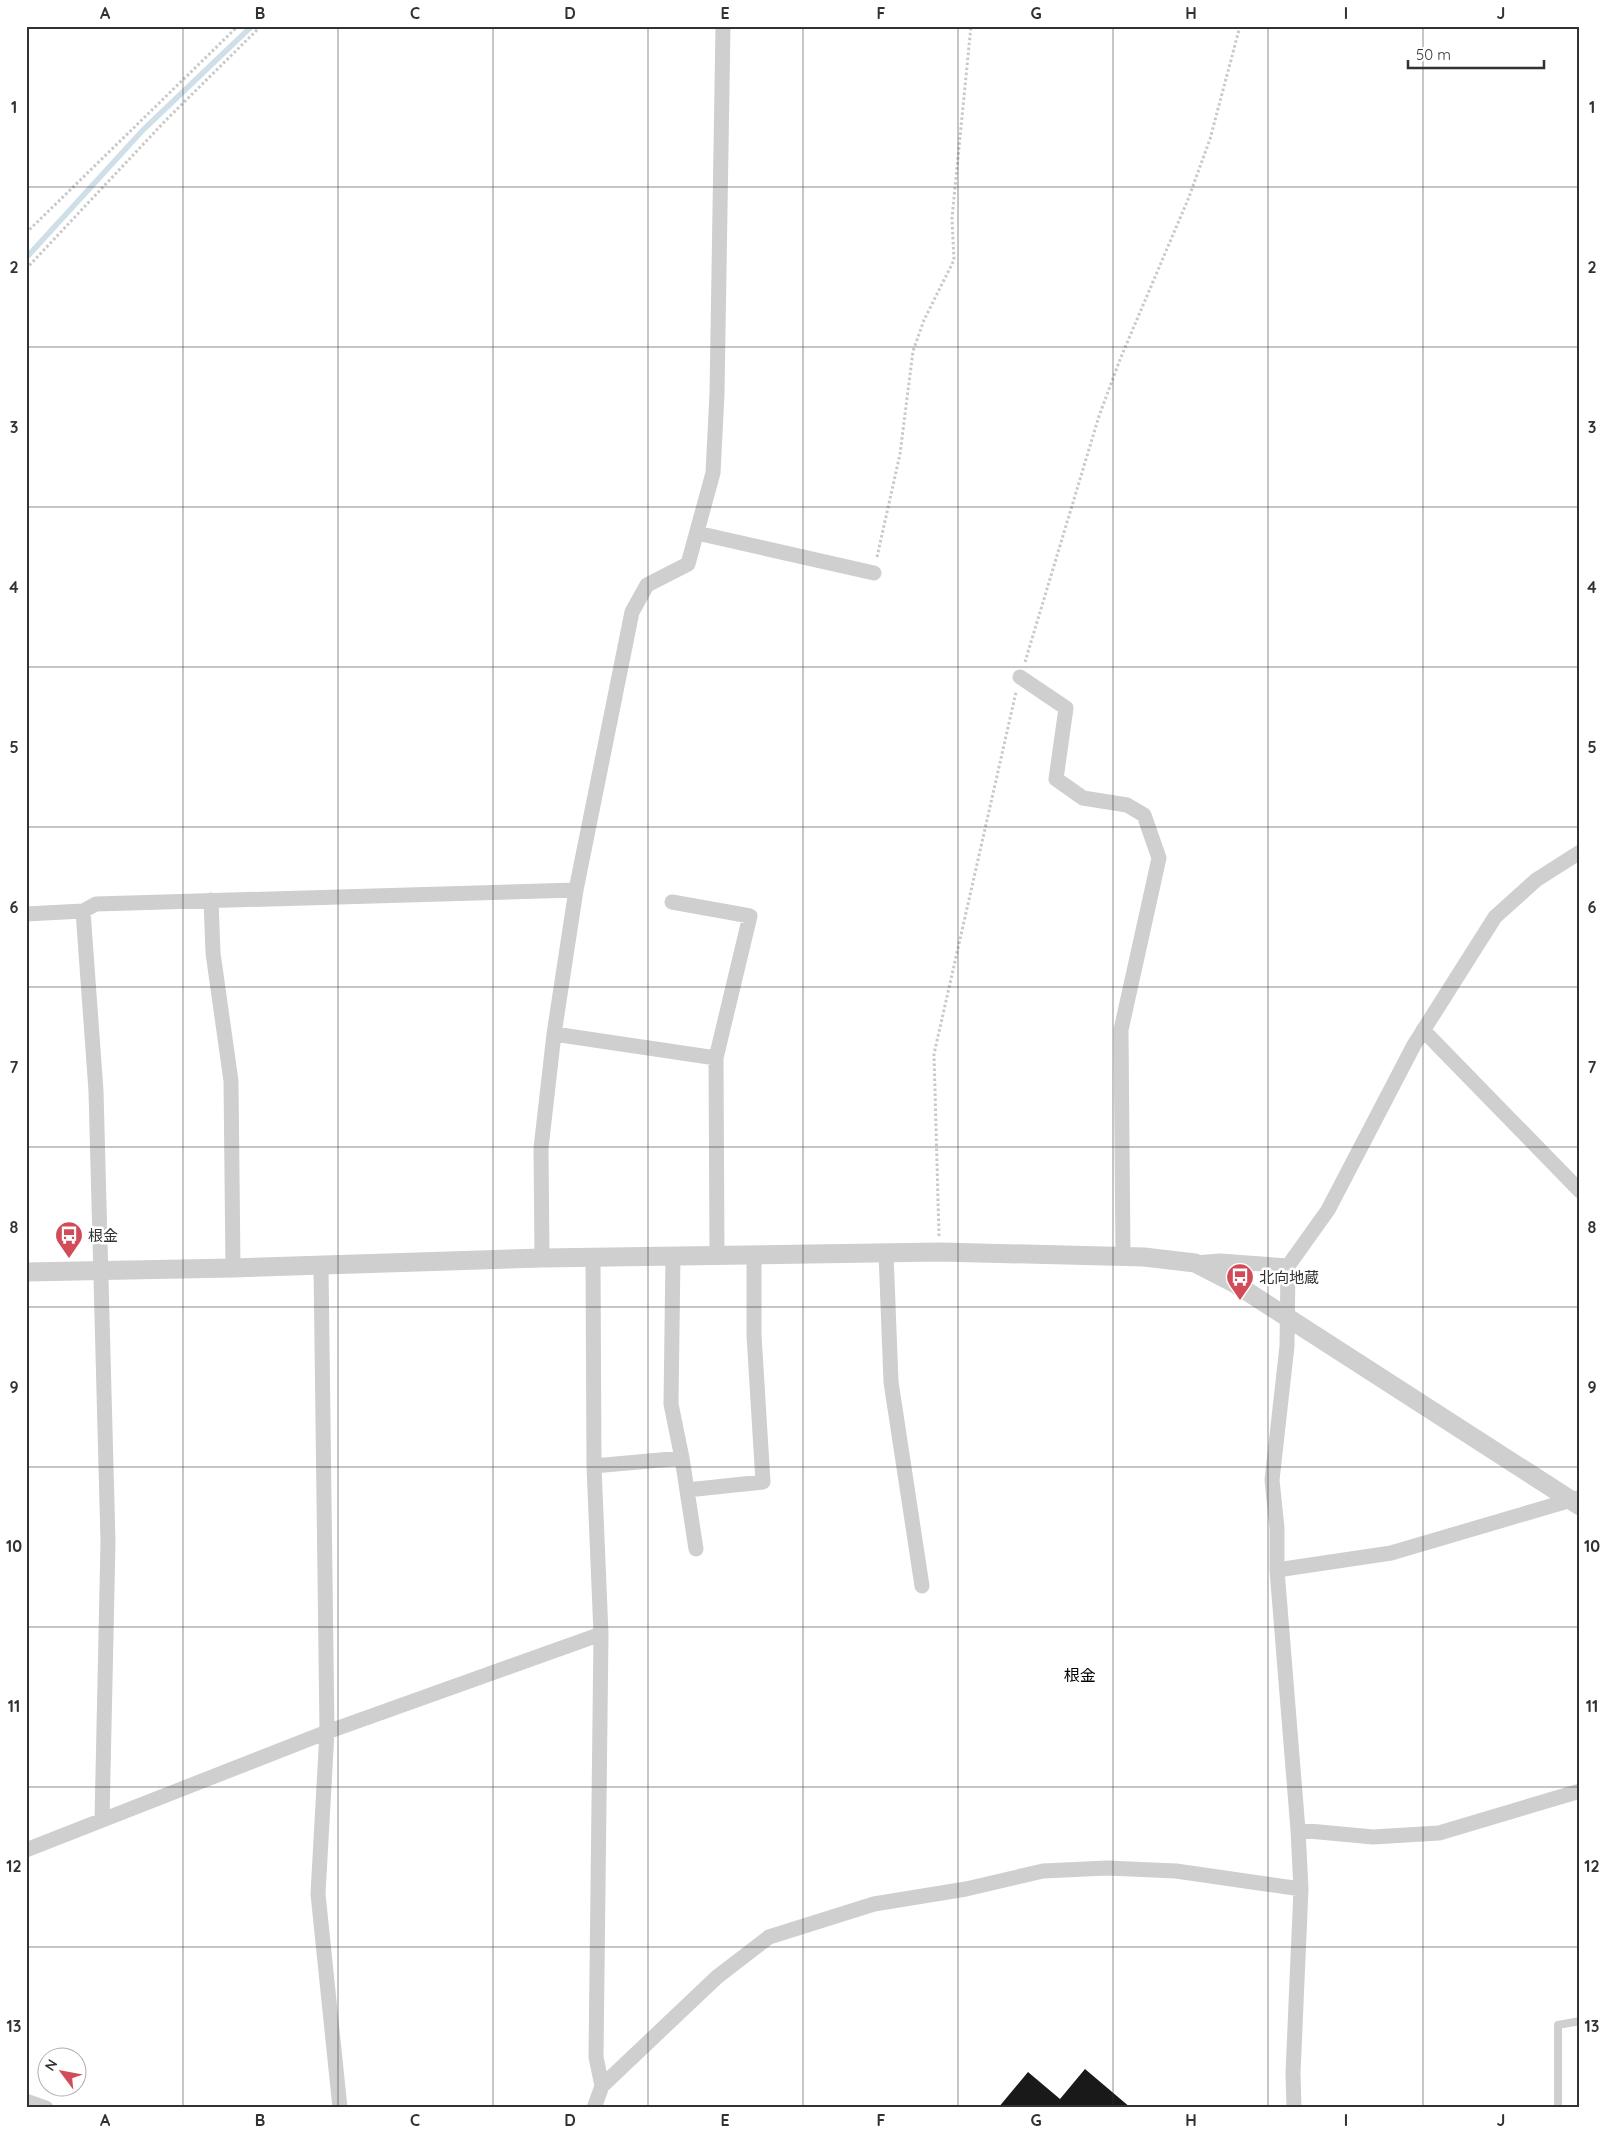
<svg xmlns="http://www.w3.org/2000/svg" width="1606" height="2134" viewBox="0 0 1606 2134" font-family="Quicksand,'Noto Sans JP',sans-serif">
<rect width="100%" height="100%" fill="#fff"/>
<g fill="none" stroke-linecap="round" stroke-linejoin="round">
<path stroke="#cedfe8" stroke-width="5.5" d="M26,258l117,-128 109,-104"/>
</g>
<path fill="#191919" d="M1085,2069l46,39h-133l30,-36 32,27z"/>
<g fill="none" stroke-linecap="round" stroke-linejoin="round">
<path stroke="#c9c9c9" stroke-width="3" stroke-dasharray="2.5 2.5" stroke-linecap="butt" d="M26,233l212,-207
M26,269l140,-149 95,-94
M877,557l23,-103 13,-103 11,-31 30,-60 -2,-42 19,-192
M1025,662l74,-246 22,-59 68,-160 21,-58 30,-113
M939,1236l-5,-182 82,-362"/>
<path stroke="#cfcfcf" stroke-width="8" d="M1558,2108v-83l22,-4"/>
<path stroke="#cfcfcf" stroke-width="15" d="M697,533l177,40
M1020,677l46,31 -10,71 27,19 44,7 17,10 15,43 -38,172 2,227
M211,900l2,53 18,128 2,187
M83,911l13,180 12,451 -6,278
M26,914l57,-3 13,-7 480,-14
M1423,1030l157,161
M554,1034l162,24 34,-142 -78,-14
M716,1058l1,197
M886,1253l5,129 31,204
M673,1256l-2,148 11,54 14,91
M593,1257l1,209 7,168 -5,423 6,29
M542,1258l-1,-110 13,-114 22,-144 56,-278 15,-27 41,-21 25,-91 4,-79 6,-368
M1195,1263l25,-2 68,5
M321,1265l6,467 -9,162 22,214
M594,1466l88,-8
M687,1490l76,-8 -9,-147v-81
M1277,1570l114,-17 187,-55
M1298,1830l75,7 66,-4 141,-42
M26,1850l301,-118 274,-98
M26,2101l20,7
M594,2108l8,-22 115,-109 52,-40 105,-33 92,-15 77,-18 64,-3 69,3 125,18
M1294,2108l-1,-35 8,-184 -3,-59 -21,-260v-42l-5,-48 15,-134 1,-80 40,-56 86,-165 81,-128 41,-37 44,-28"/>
<path stroke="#cfcfcf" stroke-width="19" d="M26,1272l207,-4 309,-10 398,-6 204,5 51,6 39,20 346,223"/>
</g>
<path fill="none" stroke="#323232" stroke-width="1" stroke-opacity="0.55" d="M183,26v2082M338,26v2082M493,26v2082M648,26v2082M803,26v2082M958,26v2082M1113,26v2082M1268,26v2082M1423,26v2082M26,187h1554M26,347h1554M26,507h1554M26,667h1554M26,827h1554M26,987h1554M26,1147h1554M26,1307h1554M26,1467h1554M26,1627h1554M26,1787h1554M26,1947h1554"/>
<defs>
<g id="bus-pin" transform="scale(1.4375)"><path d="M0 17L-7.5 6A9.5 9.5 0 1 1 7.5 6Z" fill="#d14c58" stroke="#fff"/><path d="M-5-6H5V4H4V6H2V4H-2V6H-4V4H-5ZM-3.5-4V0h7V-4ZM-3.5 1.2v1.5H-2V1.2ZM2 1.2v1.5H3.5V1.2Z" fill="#fff"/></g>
</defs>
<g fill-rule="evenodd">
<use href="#bus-pin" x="69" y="1235"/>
<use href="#bus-pin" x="1240" y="1277"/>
</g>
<g text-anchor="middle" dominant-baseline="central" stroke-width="5" stroke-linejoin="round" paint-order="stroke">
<g font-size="15" fill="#323232" stroke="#fff" text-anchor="start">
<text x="88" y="1235">根金</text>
<text x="1259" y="1277">北向地蔵</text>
</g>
<g font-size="16" fill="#000" stroke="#fff">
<text x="1080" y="1675">根金</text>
</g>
</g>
<rect width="1606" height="2134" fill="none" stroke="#ffffff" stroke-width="55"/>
<g transform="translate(62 2072) rotate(302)"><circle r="24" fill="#ffffff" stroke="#adadad"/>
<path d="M0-4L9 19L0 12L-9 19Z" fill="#d14c58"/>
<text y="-8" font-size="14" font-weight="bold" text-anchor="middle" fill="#323232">N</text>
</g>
<path d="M1408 60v8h136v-8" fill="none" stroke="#323232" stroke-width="2.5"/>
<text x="1416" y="60" font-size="15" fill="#323232" stroke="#ffffff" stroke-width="4" paint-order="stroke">50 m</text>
<rect x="28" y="28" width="1550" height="2078" fill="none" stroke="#323232" stroke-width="2"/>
<g font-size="16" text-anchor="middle" font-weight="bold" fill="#323232">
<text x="105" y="19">A</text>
<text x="260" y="19">B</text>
<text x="415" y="19">C</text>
<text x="570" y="19">D</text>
<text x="725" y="19">E</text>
<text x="881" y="19">F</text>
<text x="1036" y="19">G</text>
<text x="1191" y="19">H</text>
<text x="1346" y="19">I</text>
<text x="1501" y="19">J</text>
<text x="14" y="113">1</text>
<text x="1592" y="113">1</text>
<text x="14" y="273">2</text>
<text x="1592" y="273">2</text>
<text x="14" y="433">3</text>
<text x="1592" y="433">3</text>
<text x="14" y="593">4</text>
<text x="1592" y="593">4</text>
<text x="14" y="753">5</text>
<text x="1592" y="753">5</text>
<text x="14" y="913">6</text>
<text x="1592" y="913">6</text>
<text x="14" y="1073">7</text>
<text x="1592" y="1073">7</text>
<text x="14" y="1233">8</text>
<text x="1592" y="1233">8</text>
<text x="14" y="1393">9</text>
<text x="1592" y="1393">9</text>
<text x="14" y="1552">10</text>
<text x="1592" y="1552">10</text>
<text x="14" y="1712">11</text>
<text x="1592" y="1712">11</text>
<text x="14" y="1872">12</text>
<text x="1592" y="1872">12</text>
<text x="14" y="2032">13</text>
<text x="1592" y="2032">13</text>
<text x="105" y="2126">A</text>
<text x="260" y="2126">B</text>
<text x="415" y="2126">C</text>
<text x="570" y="2126">D</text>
<text x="725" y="2126">E</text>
<text x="881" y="2126">F</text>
<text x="1036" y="2126">G</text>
<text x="1191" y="2126">H</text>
<text x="1346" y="2126">I</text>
<text x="1501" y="2126">J</text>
</g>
</svg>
